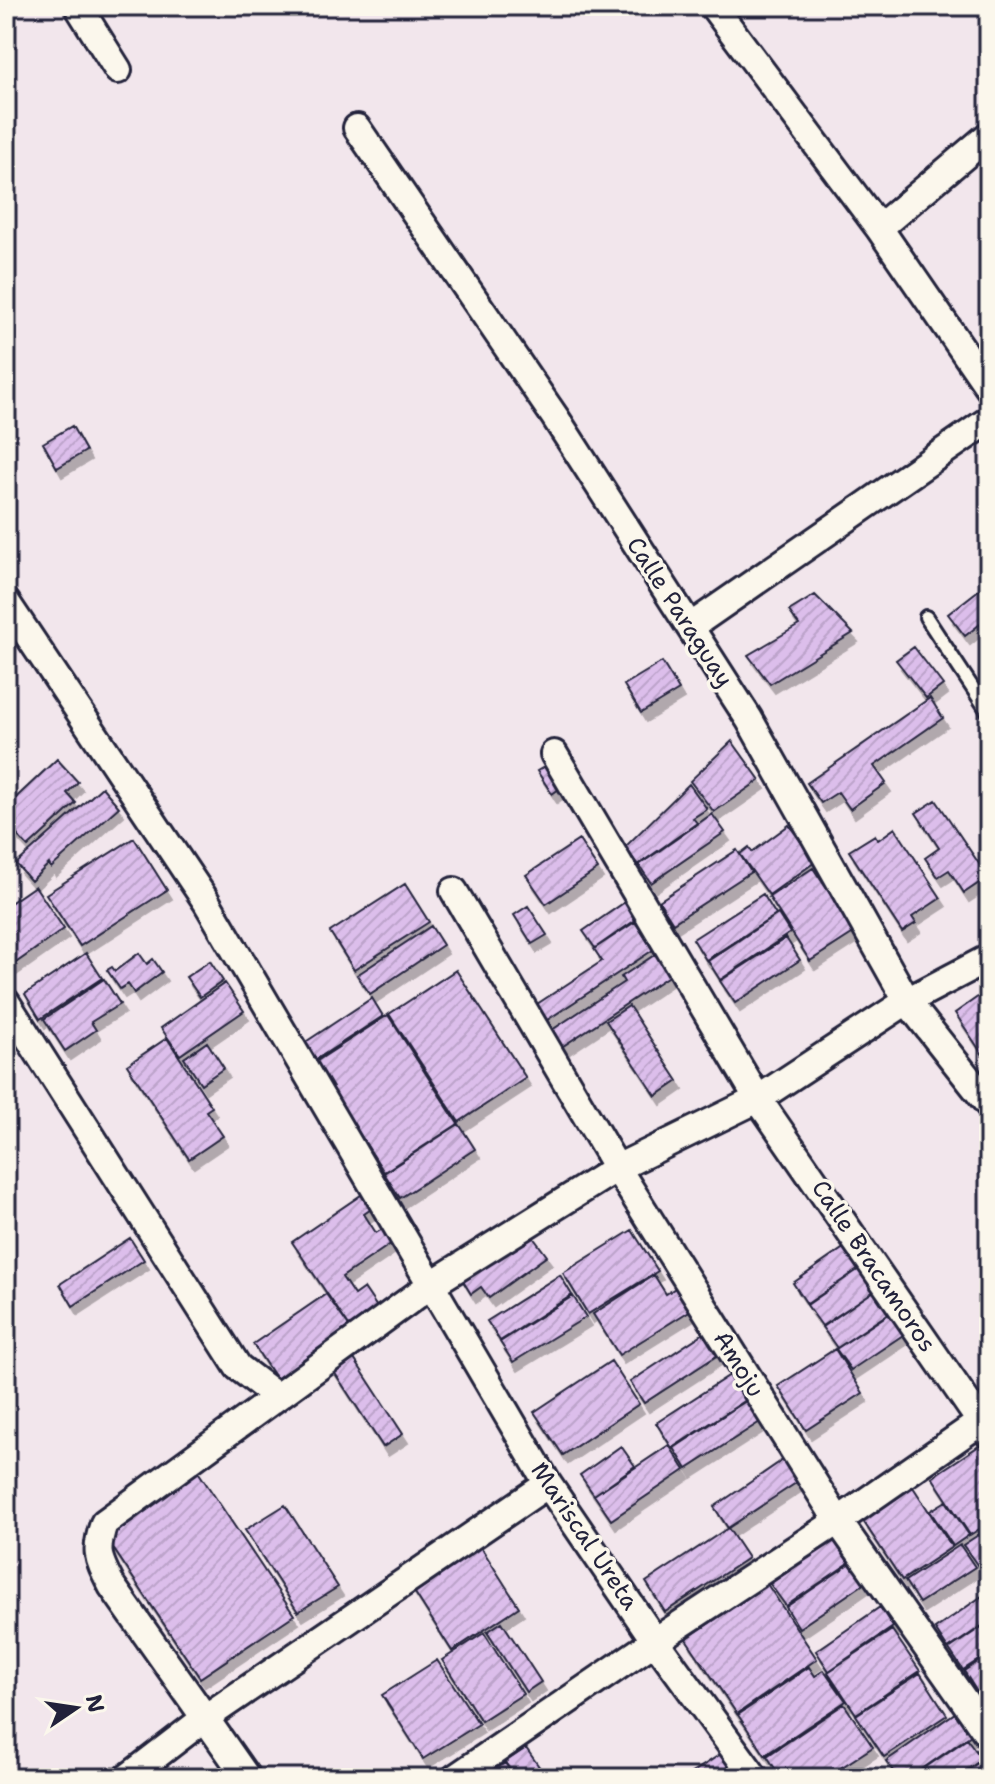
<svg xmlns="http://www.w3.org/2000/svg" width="995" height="1784" viewBox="0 0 995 1784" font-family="'Shantell Sans',sans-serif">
<defs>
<pattern id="building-hatch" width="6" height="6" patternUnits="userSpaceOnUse" patternTransform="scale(2)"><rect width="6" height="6" fill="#dcbeeb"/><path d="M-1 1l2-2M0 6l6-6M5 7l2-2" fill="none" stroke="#bca3ca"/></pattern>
<filter id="shadow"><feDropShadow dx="5" dy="9" stdDeviation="0" flood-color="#0004"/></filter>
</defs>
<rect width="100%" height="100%" fill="#f2e6ec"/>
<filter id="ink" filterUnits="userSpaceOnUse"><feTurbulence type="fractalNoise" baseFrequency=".0125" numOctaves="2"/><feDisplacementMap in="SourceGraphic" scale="16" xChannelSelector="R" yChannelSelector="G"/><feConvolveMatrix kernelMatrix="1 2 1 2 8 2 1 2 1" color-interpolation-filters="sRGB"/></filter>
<g filter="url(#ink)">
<path fill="url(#building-hatch)" stroke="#22223b" stroke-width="2" filter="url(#shadow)" d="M72,426l14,25 -29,17 -14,-25z
M989,582v35l-24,19 -17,-22z
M815,595l38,38 -83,51 -22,-29 51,-30 -10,-14z
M914,647l29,38 -17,13 -30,-38z
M662,662l17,28 -38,23 -17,-28z
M930,698l13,20 -69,48 12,17 -36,26 -12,-17 -17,11 -14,-20z
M732,741l28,39 -46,32 -24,-31z
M57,759l21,23 -11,11 9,10 -48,44 -22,-24v-16z
M549,764l14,22 -11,8 -15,-23z
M689,784l18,25 -14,9 4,5 -59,42 -13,-18z
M102,787l17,20 -68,61 -2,-4 -18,17 -15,-17z
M936,800l52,77 -24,16 -15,-23 -11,7 -13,-19 14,-10 -23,-35z
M712,814l13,18 -74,51 -12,-18z
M789,825l26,37 -46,33 -29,-41 9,-7 3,5z
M895,828l46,70 -29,19 4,6 -14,9 -53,-81 26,-16 3,5z
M134,838l33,52 -87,56 -34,-52z
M579,840l19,29 -52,35 -20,-29z
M737,850l14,22 -78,51 -14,-22z
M813,868l42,64 -45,29 -41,-64z
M405,884l24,38 -75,48 -24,-38z
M35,886l29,43 -57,40 -1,-63z
M763,894l13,21 -70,45 -13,-21z
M625,902l12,17 -42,29 -12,-17z
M528,906l19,29 -15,9 -18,-29z
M778,914l12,19 -70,47 -12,-19z
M635,922l18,28 -112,74 -10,-16 71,-47 -8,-12z
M431,926l12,19 -73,49 -13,-19z
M786,938l14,22 -65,43 -15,-22z
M662,950l14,21 -119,79 -11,-16 78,-52 -3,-5z
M86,953l16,25 -62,41 -15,-25z
M139,953l8,11 6,-5 9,13 -28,21 -6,-9 -8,5 -13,-19 5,-3 3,4z
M210,961l13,20 -23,16 -14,-20z
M456,970l70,108 -67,44 -70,-108z
M104,979l16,25 -29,18 5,8 -31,21 -21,-32z
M225,983l19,28 -64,44 -19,-27z
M989,989v75l-34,-51z
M372,998l11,18 -74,48 -11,-17z
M629,1006l49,75 -22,15 -50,-75z
M388,1015l70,109 -74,48 -70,-109z
M167,1038l45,69 -6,4 17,25 -34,23 -62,-94z
M207,1042l17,26 -23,16 -17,-26z
M459,1124l16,25 -75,49 -16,-25z
M364,1193l10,14 -10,7 12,19 10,-6 9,14 -53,36 12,18 10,-7 15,22 -28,19 -59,-87z
M527,1229l20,27 -58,42 -8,-11 -10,7 -10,-16z
M632,1230l26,41 -70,43 -25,-41z
M130,1238l14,22 -71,46 -13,-22z
M848,1245l14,22 -55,37 -14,-21z
M862,1267l15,22 -55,37 -15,-21z
M560,1275l12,20 -72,46 -13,-20z
M654,1275l12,19 11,-7 14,23 -72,45 -26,-41z
M877,1289l15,22 -55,37 -15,-21z
M326,1294l24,34 -74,51 -23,-35z
M573,1296l13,21 -73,45 -13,-20z
M892,1312l14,21 -55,37 -15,-21z
M704,1333l14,22 -74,48 -14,-21z
M347,1348l56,86 -20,13 -56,-86z
M835,1349l28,44 -57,37 -28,-44z
M611,1361l28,43 -76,51 -29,-43z
M730,1375l16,25 -74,48 -16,-25z
M746,1401l14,21 -73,47 -13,-21z
M982,1444l7,11v68l-19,12 -38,-58z
M669,1445l16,25 -74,50 -17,-25z
M621,1446l14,20 -41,29 -14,-20z
M790,1455l15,22 -77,51 -14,-21z
M197,1470l97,145 -94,63 -93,-139 3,-11z
M913,1487l39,60 -50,33 -39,-59z
M946,1501l23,34 -16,11 -23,-35z
M285,1505l53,82 -40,25 -53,-82z
M728,1528l20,30 -83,54 -19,-30z
M989,1528v31l-11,7 -15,-21z
M834,1540l15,23 -63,43 -16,-22z
M477,1541l42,66 -67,44 -42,-66z
M960,1545l15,22 -56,36 -14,-22z
M851,1563l14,20 -66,45 -13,-21z
M767,1584l50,75 -80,55 -51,-75z
M985,1594l4,6v21l-41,28 -13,-20z
M880,1607l13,20 -64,44 -13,-20z
M502,1622l39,60 -15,10 -39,-60z
M989,1622v31l-26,17 -14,-21z
M892,1630l28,41 -64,43 -28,-42z
M484,1633l39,61 -42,27 -39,-61z
M989,1655v30l-12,7 -13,-21z
M437,1660l42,64 -56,35 -41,-64z
M809,1667l6,9 9,-6 22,31 -81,54 -27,-40z
M920,1673l27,42 -63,42 -28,-42z
M844,1704l29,43 -48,31h-44l-14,-22z
M955,1713l16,22 -62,43h-11l-12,-17z
M967,1739l15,20 -26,19h-46z
M526,1748l21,30h-31l-11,-16z
M721,1754l15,23 -1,1h-51z
M982,1760l7,9v9h-32z
M505,1763l10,15h-32z"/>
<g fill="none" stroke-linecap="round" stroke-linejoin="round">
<g stroke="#22223b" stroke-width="18">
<path id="service" d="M926,617l63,96"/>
</g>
<g stroke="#22223b" stroke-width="32">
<path id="minor" d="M78,6l40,64
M713,6l166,222 110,160
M357,128l198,289 194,302 158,282 82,104
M879,228l110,-93
M6,602l200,299 342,583 107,157 100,137
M690,627l299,-207
M554,754l204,345 149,-98 82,-43
M454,891l163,277 141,-69 231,335
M6,1002l232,365 38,29
M548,1484l-343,234 -93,-132c-14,-28 -18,-33 -8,-63l328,-239 185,-116 221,353 151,215
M127,1778l78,-60 42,60
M455,1778l200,-137 183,-120 151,-105"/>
</g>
<use href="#service" stroke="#fbf7ec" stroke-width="12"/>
<use href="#minor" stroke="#fbf7ec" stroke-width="26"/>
</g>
</g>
<g text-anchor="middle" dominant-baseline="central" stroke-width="7" stroke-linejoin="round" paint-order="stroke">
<g font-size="24" fill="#22223b" stroke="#fbf7ec">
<text transform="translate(680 612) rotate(57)">Calle Paraguay</text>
<text transform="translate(874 1266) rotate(56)">Calle Bracamoros</text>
<text transform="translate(739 1364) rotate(58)">Amoju</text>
<text transform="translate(585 1536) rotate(56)">Mariscal Ureta</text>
</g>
</g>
<rect width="995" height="1784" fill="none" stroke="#fbf7ec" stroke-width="32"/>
<rect x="16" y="16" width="963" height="1752" fill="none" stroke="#22223b" stroke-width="3" filter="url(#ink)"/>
<g transform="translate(76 1708) rotate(77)" stroke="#fbf7ec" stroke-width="6" paint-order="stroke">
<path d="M0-6L14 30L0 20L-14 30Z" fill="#22223b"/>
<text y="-12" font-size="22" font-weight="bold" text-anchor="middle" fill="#22223b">N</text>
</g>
</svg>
